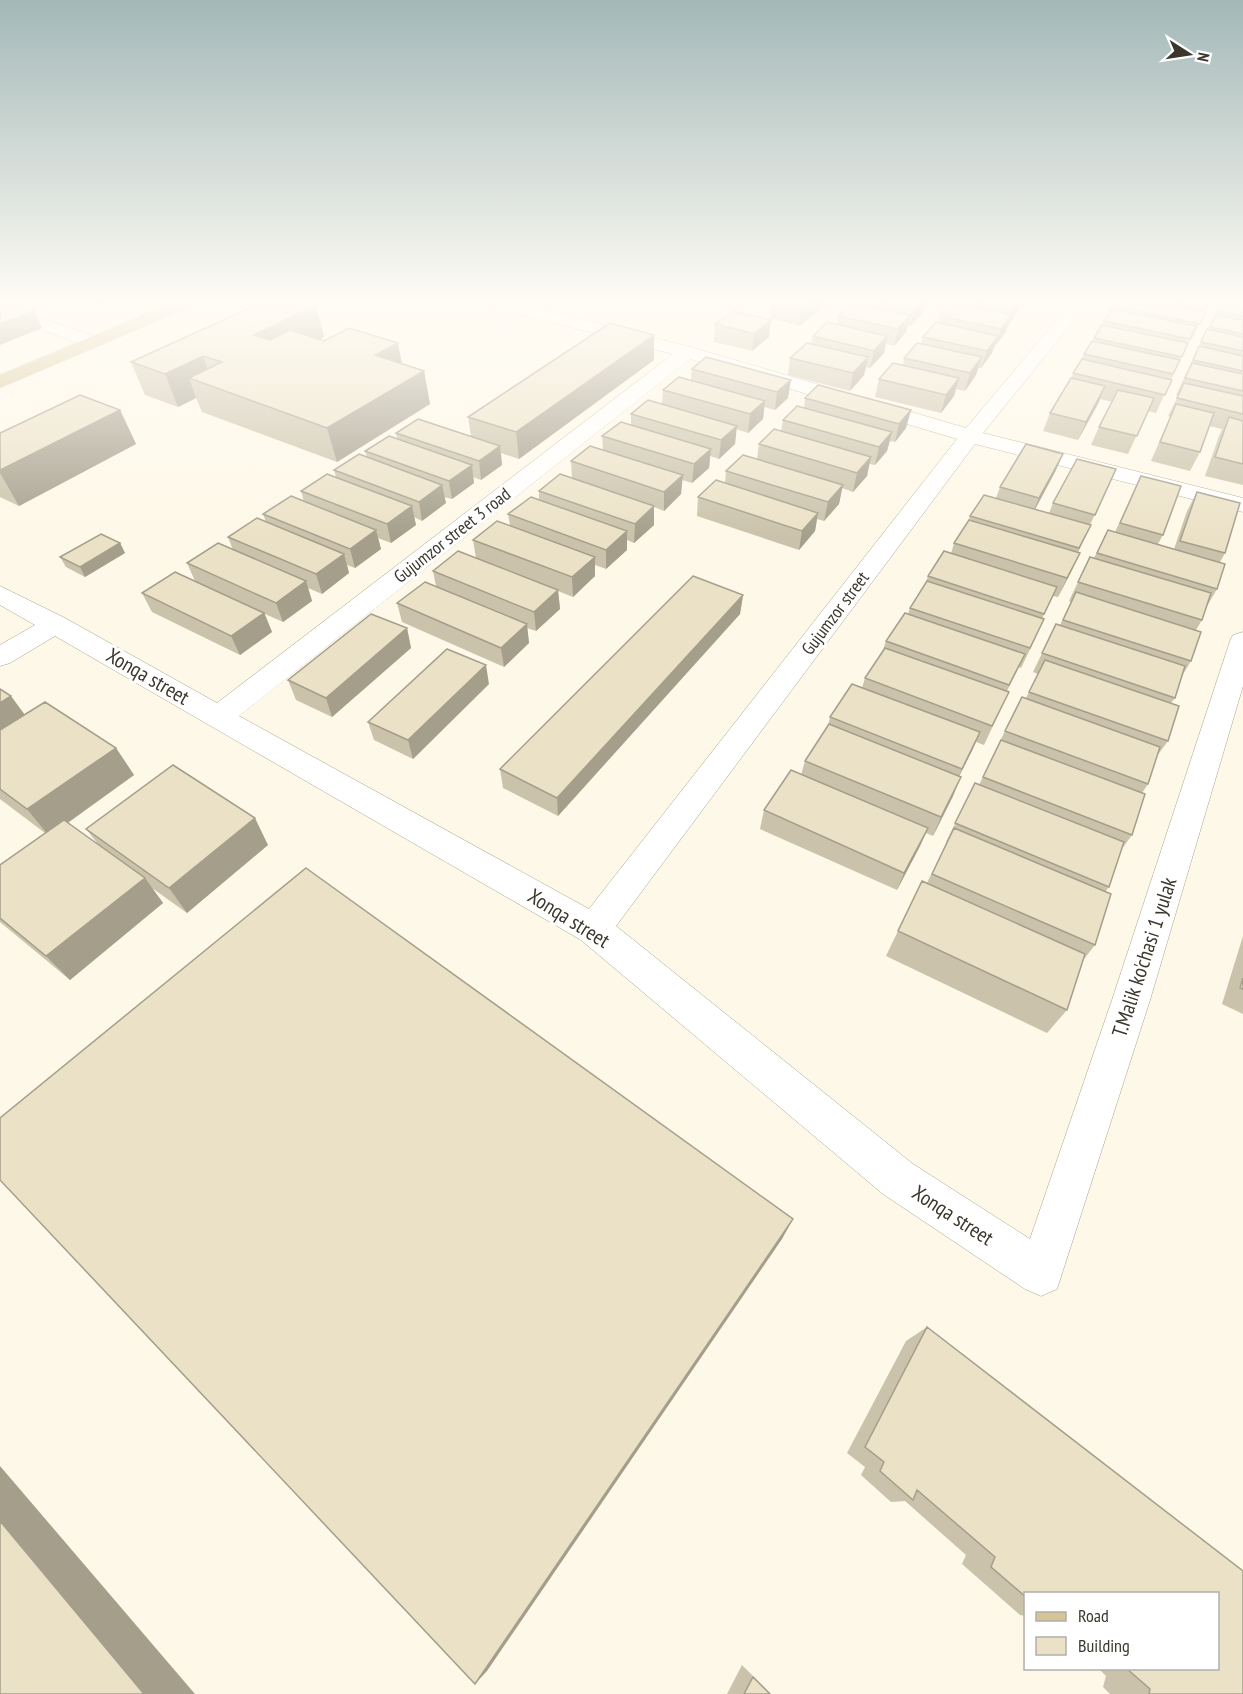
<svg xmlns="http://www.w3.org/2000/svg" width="1243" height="1694" viewBox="0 0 1243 1694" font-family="'PT Sans Narrow',sans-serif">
<rect width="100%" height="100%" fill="#fef8e8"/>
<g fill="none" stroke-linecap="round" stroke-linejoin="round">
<g stroke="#aca289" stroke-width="1">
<path id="minor" d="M488,302h26l180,46 272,80 106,-126h17l-106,131 260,65v14l-268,-68 -359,482 297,238 117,75 82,-239 118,-359 3,-6 10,-3v54l-93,314 -93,289 -16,7 -16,-7 -142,-95 -302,-254 -526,-304 -45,27 -10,3v-21l35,-20 -35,-20v-19l65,32 152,85 456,-349 -183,-48zM690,359l267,80 -368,470 -350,-193z
M0,304l99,34 3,4 -9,5 -6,-1 -87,-31z"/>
</g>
<g stroke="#dcdbd9" stroke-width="1">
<path id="major" d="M174,302h21l-2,4 -193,82v-13z"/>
</g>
<use href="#minor" fill="#fff" fill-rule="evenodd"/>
<use href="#major" fill="#d5c496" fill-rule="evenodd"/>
</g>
<path fill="#cac2aa" d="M89,302h20l-9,3z
M771,302h60l-32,24 -30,-8z
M856,302h76l-6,6h-2l-2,6 -12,13 -2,-1 -2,6 -12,14 -8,-2 -2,9 -14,15 -4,-1 -2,8 -14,16 -62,-16 2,-17 21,-14 2,-8 24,-12 1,-8 18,-13z
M952,302h76l-6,7 -3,-1 -2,5 -9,13 -2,6 -11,14 -3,7 -11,15h-3l-2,7 -11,16 -9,-2 -2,7 -13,17 -66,-16 4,-18 24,-14 1,-7 17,-15 2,-6 14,-14 2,-7z
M1119,302h92l-20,39h-2l-33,72 -8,-2 -20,43 -37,-9 8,-18 13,-25 -12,-3 -22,41 -35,-9 7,-18 21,-35 13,-24 19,-29 1,-4 10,-12z
M1221,302h22v183l-38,-9 14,-40 3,-7 -13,-3 -9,26 -10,19 -39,-10 19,-44 -2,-1 10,-20 -2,-1 8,-17 23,-49h1l1,-1h-1z
M316,305l8,32 -5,2 105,32 6,33 -93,58 -135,-50 -6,-14 -18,9 -33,-12 -14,-33z
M715,324l54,13 -17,14 -38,-9z
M706,357l82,41 -13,12 -11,-3 -1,12 -15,14 -12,-4 -1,15 -16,15 -9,-3 -1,12 -17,15 -10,-3 -1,14 -17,17 -10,-4v18l-20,18 -7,-3v10l-21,19 -11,-4v11l-22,21 -15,-6 2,18 -24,22 -9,-3 2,15 -25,24 -102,-45 -5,-19 39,-17 -3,-15 43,-13 -3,-18 37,-14 -2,-12 31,-14v-9l33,-13 -1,-17 32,-11 -1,-14 29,-11v-11l31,-10 1,-14 28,-10 1,-11z
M654,360l-135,99 -18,-6 1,12 -21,15 -8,-3 1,6 -22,16 -8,-2 2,6 -24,18 -8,-4 2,8 -25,18 -13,-5 3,11 -26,19 -8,-3 2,8 -27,21 -14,-6 4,13 -29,21 -18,-8 7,18 -32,23 -88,-43 -10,-19 53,-12 -8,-18 46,-13 -5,-13 38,-15 -3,-8 41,-12 -3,-11 35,-14 -2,-7 33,-13 -2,-6 32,-12 -1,-6 75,3 -3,-19z
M805,398l106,12 -5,18 -11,14 -5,-1 -3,10 -12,14 -6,-1 -2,12 -14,16 -11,-4 -3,16 -15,17 -7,-2 -2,12 -16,19 -102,-34 1,-19 27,-14 1,-12 31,-12 2,-15 22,-13 2,-11 21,-12z
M120,410l16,34 -117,62 -19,-9v-64z
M1063,454l-8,18 -20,37 14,4 4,-10 63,-34 -26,56 -12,28 -7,19 -13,25 -5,-1 -11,23 -7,20 -14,29 -2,-1 -12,24 -7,20 -16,34 -8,-3 -17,34 -6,20 -20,40 -7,-3 -6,13 -23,44 -137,-61 4,-19 37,-35 4,-14 23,-35 2,-9 32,-29 3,-10 18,-28 3,-9 22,-27 2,-6 15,-23 3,-9 23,-22 3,-11 13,-18 3,-9 26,-18 4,-11z
M1141,476l22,59 -5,9 16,5 13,-38 10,-19 28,61 -5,9 -3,27 -10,17 -5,14 -6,10 -5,31 -9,15 -7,22 -4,5 -3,38 -11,15 -9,28 -6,9 -10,42 -11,15 -12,37 -4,5 -10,53 -11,14 -17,51 -20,23 -161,-77 12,-25 29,-48 20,-41h-1l29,-59 4,2 26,-54 21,-33 12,-24 -5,-2 23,-48 4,1 11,-23 -2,-1 21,-44 4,1 14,-28 7,2z
M120,543l5,10 -40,24 -19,-10 -6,-10z
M743,595l-3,19 -182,202 -55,-28 -3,-19z
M407,628l4,20 -79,69 -36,-17 -8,-20z
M489,684l-76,75 -39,-19 -6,-18z
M0,689l25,26 91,33 18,27 -66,48 30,21 -12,-15 182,16 -81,68 -35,-25 11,15 -93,77 -70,-58v-57l45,-32 -45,-34z
M1243,936v78l-21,-10z
M927,1327l316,367h-133l-7,-7 3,-11 -8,-8h120l-192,-75v23l-6,-1 -58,-51 4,-9 -61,-54 -14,1 -30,-27 4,-8 -18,-14 59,-112z
M742,1665l29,29h-44z"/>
<path fill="#a49e8b" d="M98,302h11l-9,3z
M811,302h20l-32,24 2,-17z
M922,302h3l-3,12 -12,13 4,-17z
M927,302h5l-6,6z
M1019,302h2l-4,11 -9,13 5,-17z
M316,305l8,32 -60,30 -10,-32z
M34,311l8,17 -42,17v-21z
M911,315l-5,17 -12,14 4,-17z
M1011,315l-5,17 -11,14 6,-17z
M771,320l-2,17 -17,14 2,-17z
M654,335v25l-135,99 -3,-27z
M887,336l-3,17 -14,15 4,-17z
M998,336l-6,17 -11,15 6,-17z
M398,343l6,32 -29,-20z
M203,356l11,31 -25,-9 7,20 -18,9 -13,-33z
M868,357l-4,18 -14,16 3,-18z
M982,357l-6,18 -11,16 5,-18z
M424,371l6,33 -93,58 -10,-34z
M959,378l-5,18 -13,17 5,-18z
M791,380l-3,18 -13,12 2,-18z
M1105,386l-7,18 -20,36 8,-18z
M765,401l-2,18 -15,14 2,-19z
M120,410l16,34 -117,62 -19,-33v-3z
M911,410l-5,18 -11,14 4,-18z
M737,426l-2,18 -16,15 2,-19z
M892,432l-5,19 -12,14 4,-18z
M500,446l2,19 -21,15 -2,-19z
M711,449l-2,19 -17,15 2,-19z
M1063,454l-8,18 -24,45 8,-19z
M871,457l-4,19 -14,16 4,-19z
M472,465l2,18 -22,16 -3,-18z
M683,475l-2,19 -17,17v-19z
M442,485l4,18 -24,18 -3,-19z
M843,485l-4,19 -15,17 4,-19z
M412,506l4,19 -25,18 -4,-19z
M654,506v19l-20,18 1,-19z
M818,513l-3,18 -16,19 3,-19z
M376,530l5,19 -26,19 -5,-19z
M627,531v19l-21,19v-19z
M120,543l5,10 -40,24 -5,-10z
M1080,553l-9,19 -13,25 9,-19z
M344,554l5,19 -27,21 -6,-20z
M595,557v19l-22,21 -1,-20z
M306,581l6,20 -29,21 -7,-19z
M558,590l2,19 -24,22 -2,-19z
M743,595l-3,19 -182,202 -1,-18z
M264,613l8,19 -32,23 -9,-19z
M527,624l2,19 -25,24 -3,-19z
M407,628l4,20 -79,69 -6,-19z
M486,665l3,19 -76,75 -5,-19z
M11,696l14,19 -25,16v-28z
M980,732l-8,19 -19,37 9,-19z
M116,748l18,27 -85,61 -22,-27z
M961,777l-8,19 -20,40 8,-19z
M255,818l13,27 -81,68 -18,-25z
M928,828l-8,18 -23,44 7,-17z
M145,878l18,25 -93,77 -24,-24z
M793,1219l-11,20 -295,432 -12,13z
M0,1466l195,228h-51l-144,-173z"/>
<path fill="#ebe1c6" stroke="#a49e8b" stroke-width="1.5" d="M8,302l26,9 -34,13v-19z
M263,302h40l13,3 -62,30 16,5 20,-10 34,11 25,-13 49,15 -23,12 49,16 -97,57 -138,-50 33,-16 -19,-6 -38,18 -34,-12z
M772,302h39l-10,7z
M876,302h46l-8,8z
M976,302h43l-6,7z
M1119,302h35l52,10 -6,12 -84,-17z
M1172,302h38l-4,6z
M1221,302h13l9,1v13l-26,-5z
M852,303l59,12 -13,14 -60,-13z
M951,303l60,12 -10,14 -62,-13z
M1112,309l84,17 -6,13 -86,-18z
M734,311l37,9 -17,14 -39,-10z
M1216,315l27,5v14l-33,-7z
M827,322l60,14 -13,15 -61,-15z
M936,322l62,14 -11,15 -64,-14z
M610,323l44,12 -138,97 -48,-15z
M1102,325l86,18 -6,14 -88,-19z
M1207,329l36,8v14l-42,-9z
M1092,341l88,19 -7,14 -89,-20z
M807,343l61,14 -15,16 -63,-15z
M917,343l65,14 -12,16 -66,-15z
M1199,346l44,10v15l-50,-11z
M706,357l85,23 -14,12 -85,-23z
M1082,359l90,21 -7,15 -92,-22z
M893,363l66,15 -13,17 -67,-16z
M1192,363l51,11v17l-58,-13z
M679,377l86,24 -15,13 -87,-24z
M1071,378l34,8 -19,36 -36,-9z
M1184,383l59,13v18l-66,-16z
M818,385l93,25 -12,14 -94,-26z
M1118,390l36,8 -17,38 -38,-9z
M80,395l40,15 -120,60v-37z
M648,400l89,26 -16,14 -90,-26z
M1176,404l38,9 -14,39 -40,-10z
M797,406l95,26 -13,15 -96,-27z
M1229,417l14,4v43l-28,-7z
M418,419l82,27 -21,15 -83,-28z
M621,422l90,27 -17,15 -92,-28z
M774,429l97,28 -14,16 -98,-29z
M389,436l83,29 -23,16 -84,-30z
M1026,444l37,10 -24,44 -39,-11z
M590,446l93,29 -19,17 -93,-31z
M359,454l83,31 -23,17 -85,-32z
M743,455l100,30 -15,17 -102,-31z
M1077,459l39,10 -21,46 -42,-12z
M327,474l85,32 -25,18 -86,-33z
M560,474l94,32 -19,18 -96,-33z
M1141,476l40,10 -18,49 -43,-12z
M716,480l102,33 -16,18 -104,-34z
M1197,492l43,11 -15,50 -45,-12z
M984,495l107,30 -12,23 -109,-32z
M291,496l85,34 -26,19 -87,-35z
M531,497l96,34 -21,19 -98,-36z
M257,518l87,36 -28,20 -88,-37z
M969,520l111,33 -13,25 -113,-35z
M497,521l98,36 -23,20 -99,-37z
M1108,530l117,34 -8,25 -120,-36z
M101,534l19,9 -40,24 -20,-10z
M218,543l88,38 -30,22 -89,-40z
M458,551l100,39 -24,22 -101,-41z
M944,551l113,36 -13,27 -116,-38z
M1090,557l121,36 -9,27 -124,-38z
M175,572l89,41 -33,23 -89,-43z
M693,576l50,19 -186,203 -57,-29z
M927,581l117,38 -14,29 -120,-40z
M425,582l102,42 -26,24 -104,-45z
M1076,592l125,40 -10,29 -128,-41z
M905,613l120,41 -16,31 -123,-44z
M371,614l36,14 -81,70 -38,-18z
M1056,624l129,42 -10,32 -133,-45z
M885,648l124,44 -17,34 -127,-48z
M447,649l39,16 -78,75 -40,-18z
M1045,660l134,46 -11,35 -139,-49z
M852,684l128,48 -18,37 -132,-52z
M0,689l11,7 -11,7z
M1022,697l138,50 -12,37 -143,-53z
M45,702l71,46 -89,61 -27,-20v-59z
M829,724l132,53 -20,40 -136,-56z
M1001,740l144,54 -13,41 -149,-58z
M173,765l82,53 -86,70 -83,-59z
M791,770l137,58 -24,45 -140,-63z
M975,783l149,59 -15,45 -154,-64z
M64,820l81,58 -99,78 -46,-38v-53z
M954,828l157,66 -16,51 -163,-71z
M306,868l487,351 -318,465 -475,-504v-62z
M922,881l163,73 -18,56 -169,-79z
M1243,978v11l-3,-1z
M927,1327l316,244v123h-94l1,-5 -24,-21h92v-75h-192v4l-35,-30 4,-10 -78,-67 -4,10 -33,-29 4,-9 -19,-15z
M0,1521l144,173h-144z
M753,1677l17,17h-26z"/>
<linearGradient id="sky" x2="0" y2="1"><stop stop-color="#a3b8b7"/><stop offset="0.56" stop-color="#fffcf5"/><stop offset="1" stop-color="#fffcf5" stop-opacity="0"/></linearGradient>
<rect width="1243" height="539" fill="url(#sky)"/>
<g text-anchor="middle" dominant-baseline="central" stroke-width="6" stroke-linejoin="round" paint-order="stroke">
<g font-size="18" fill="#3b372d" stroke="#fff">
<text transform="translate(452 535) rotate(-38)">Gujumzor street 3 road</text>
<text transform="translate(835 613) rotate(-53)">Gujumzor street</text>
</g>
<g font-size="21" fill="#3b372d" stroke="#fff">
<text transform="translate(148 676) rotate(30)">Xonqa street</text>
<text transform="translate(569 918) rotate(32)">Xonqa street</text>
<text transform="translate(1144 957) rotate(-72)">T.Malik ko'chasi 1 yulak</text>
<text transform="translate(953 1215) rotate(33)">Xonqa street</text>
</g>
</g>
<rect x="1024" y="1592" width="195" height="78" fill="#ffffff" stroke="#b1afab" stroke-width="1.5"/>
<rect x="1036" y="1612" width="30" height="9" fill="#d5c496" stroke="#b1afab" stroke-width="1.5"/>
<text x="1078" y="1622" font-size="18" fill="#3b372d">Road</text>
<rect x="1036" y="1637" width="30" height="18" fill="#ebe1c6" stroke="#b1afab" stroke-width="1.5"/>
<text x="1078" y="1652" font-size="18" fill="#3b372d">Building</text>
<g transform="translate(1189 54) rotate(102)" stroke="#ffffff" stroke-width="4.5" paint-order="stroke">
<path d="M0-4.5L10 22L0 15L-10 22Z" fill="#3b372d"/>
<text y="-9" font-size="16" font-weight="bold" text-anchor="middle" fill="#3b372d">N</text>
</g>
</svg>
